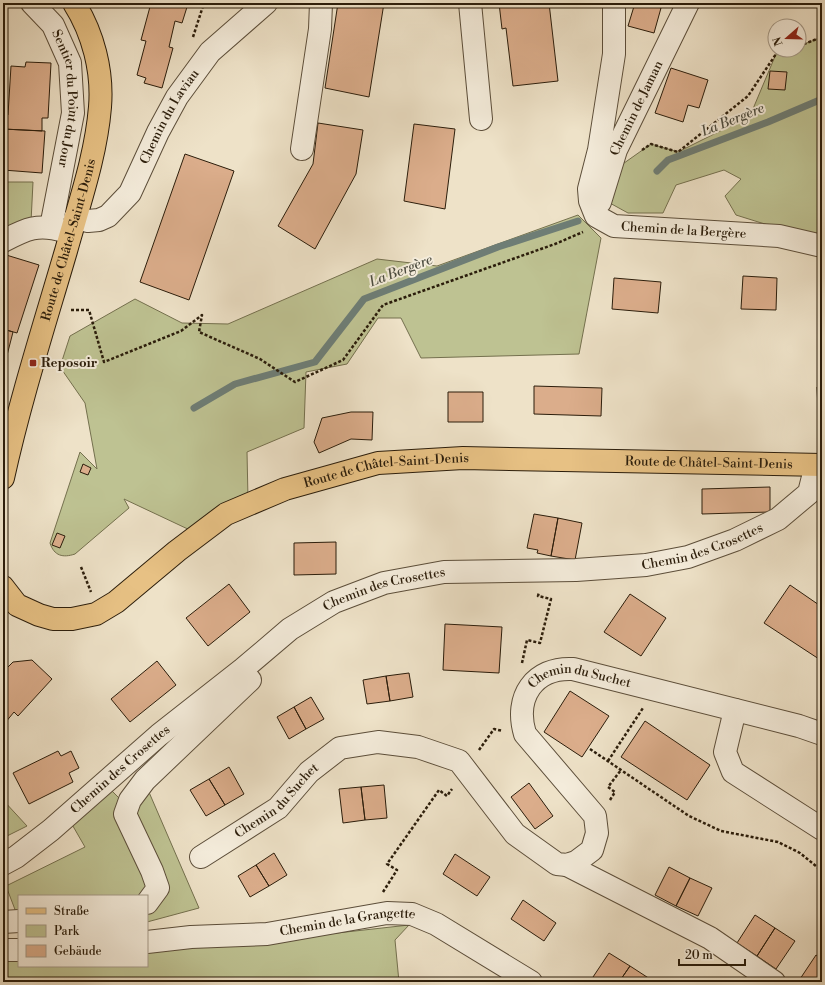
<svg xmlns="http://www.w3.org/2000/svg" width="825" height="985" viewBox="0 0 825 985" font-family="'Libre Bodoni',serif">
<rect width="100%" height="100%" fill="#eee2c8"/>
<filter id="stains"><feTurbulence type="fractalNoise" baseFrequency=".005" numOctaves="4"/><feColorMatrix values="0 0 0 0 .2 0 0 0 0 .09 0 0 0 0 .02 0 0 0 .5 -.17"/></filter>
<radialGradient id="worn" r=".72"><stop offset=".6" stop-color="#630" stop-opacity="0"/><stop offset="1" stop-color="#630" stop-opacity=".3"/></radialGradient>
<path fill="#bec292" stroke="#74704e" d="M822,37v205l-86,-27 -11,-19 16,-17 -17,-9 -48,15 -13,28h-35l-20,-11 2,-29 41,-29 27,8 72,-36 26,-62 12,-4h11v-4z
M3,182h30l-2,40 -28,8z
M578,215l23,23 -22,116 -158,4 -20,-40h-23l-31,46 -41,8 -2,56 -57,24 1,47 -56,32 -68,-32 5,9 -54,46c-12,4 -21,2 -25,-11l30,-91 17,17 -12,-66 -25,-36 10,-31 65,-37 47,24 46,1 149,-65 60,7z
M142,776l57,132 -52,14v-26h-128v24l-13,-34 79,-39 -15,-26 39,-33 10,10z
M3,800l24,26 -24,12z
M409,925l-14,15 4,42h-396v-24l16,-1v9h128v-15l118,-10z"/>
<g fill="none" stroke-linecap="round" stroke-linejoin="round">
<path stroke="#6e7d75" stroke-width="7" d="M657,171l11,-11 100,-38 54,-23
M194,408l41,-24 80,-22 49,-63 134,-52 80,-26"/>
</g>
<path fill="#dbad8b" stroke="#2b1d0b" d="M151,3h28l-1,2 9,2 -5,16 -7,-2 -6,26 4,1 -11,40 -18,-5 2,-5 -9,-3 9,-34 -5,-1z
M338,3h46l-15,94 -44,-9z
M499,3h50l9,78 -45,5 -7,-58 -4,1z
M635,3h10l16,5 -7,25 -26,-7z
M731,3h37v3l-37,-2z
M26,62l25,1 -3,55h-6v13l-39,-2v-14h5l3,-49 14,1z
M671,68l37,12 -9,28 -11,-3 -5,17 -28,-9z
M770,71l17,1 -2,18 -17,-1z
M318,123l45,7 -7,44 -41,75 -37,-23 35,-62z
M414,124l41,5 -10,80 -41,-8z
M3,129l42,2 -3,42 -39,-3z
M185,154l49,17 -45,129 -49,-18z
M3,254l36,11 -22,68 -14,-4z
M743,276l34,2 -1,32 -35,-1z
M614,278l47,4 -3,31 -46,-4z
M3,329l10,3 -10,39z
M534,386l68,2 -1,28 -67,-2z
M817,387h5v22h-4z
M448,392h35v30h-35z
M351,412h22l-1,28 -21,-1 -32,14 -5,-11 8,-24z
M83,464l8,4 -3,7 -8,-3z
M770,487v25l-68,2v-25z
M534,514l24,4 -7,38 -14,-3 1,-3 -11,-2z
M558,518l24,5 -7,37 -24,-4z
M57,533l8,3 -5,12 -8,-3z
M336,542v32l-42,1v-32z
M229,584l21,28 -42,34 -22,-28z
M790,585l32,22v54l-58,-38z
M630,594l36,24 -25,38 -37,-24z
M445,624l57,3 -3,46 -56,-3z
M32,660l20,19 -34,37 -4,-4 -9,11 -2,-2v-49l10,-10z
M157,661l19,24 -46,37 -19,-23z
M409,673l4,24 -23,4 -4,-25z
M386,676l4,25 -23,3 -4,-24z
M570,691l39,25 -27,41 -38,-25z
M311,697l13,22 -18,10 -12,-22z
M294,707l12,22 -17,10 -12,-22z
M645,721l65,44 -23,35 -66,-43z
M58,751l3,5 10,-5 8,17 -10,5 4,9 -44,22 -16,-31z
M229,767l15,27 -19,11 -16,-26z
M209,779l16,26 -19,11 -16,-26z
M529,783l24,33 -18,13 -24,-32z
M384,785l3,33 -22,2 -4,-33z
M361,787l4,33 -22,3 -4,-34z
M274,853l13,22 -18,11 -13,-21z
M455,854l35,23 -13,19 -34,-22z
M256,865l13,21 -19,11 -12,-21z
M669,867l21,11 -14,28 -21,-11z
M690,878l22,10 -14,28 -22,-10z
M523,900l33,23 -12,18 -33,-22z
M755,915l20,13 -18,28 -20,-13z
M775,928l20,13 -19,28 -19,-13z
M609,953l21,13 -11,16h-19l-7,-5z
M816,955l6,4v23h-24z
M630,966l20,13 -1,3h-30z"/>
<g fill="none" stroke-linecap="round" stroke-linejoin="round">
<g stroke="#5c4e3a" stroke-width="24">
<g id="minor">
<path id="s1" d="M32,3l21,22 17,38 3,50 -22,114"/>
<path d="M470,3l11,116"/>
<path id="s2" d="M614,3v51l-15,96 -10,39 1,12 6,15 18,10 165,10 43,10"/>
<path d="M302,149l18,-120 1,-26"/>
<path id="s3" d="M600,202l16,-52 72,-147"/>
<path id="s4" d="M75,218l13,3 11,-1 9,-4 22,-23 28,-61 19,-35 33,-45 56,-49"/>
<path d="M3,241c23,-12 35,-18 61,-10"/>
<path d="M735,710l-10,42 8,20 89,57"/>
<path id="s5" d="M201,857l77,-49 31,-36 31,-24 38,-6 40,5 41,14 56,73 42,30 10,1 9,-3 16,-12 5,-17 -2,-17 -70,-82c-11,-37 9,-67 48,-65l226,57 23,8"/>
<path id="s6" d="M3,864l13,-7 35,-27 108,-95 84,-66 47,-40 44,-27 50,-19 60,-11 132,-2 70,-5 42,-8 47,-17 43,-21 31,-26 7,-28"/>
<path d="M567,865l143,73 64,44"/>
<path d="M147,903l11,-15 -6,-17 -27,-57 5,-14 15,-20 105,-100"/>
<path d="M3,922l16,-1"/>
<path id="s7" d="M147,942l44,-5 76,-3 120,-21 25,1 24,10 95,58"/>
<path d="M3,950h16"/>
</g>
</g>
<g stroke="#2b1d0b" stroke-width="24">
<g id="major">
<path id="s8" d="M3,478c17,-77 41,-152 63,-227 13,-47 30,-95 34,-144 3,-36 -7,-74 -26,-104"/>
<path id="s9" d="M3,587l14,18 22,10 14,4h19l24,-5 20,-12 61,-51 49,-37 59,-25 93,-26 85,-5 359,7"/>
</g>
</g>
<path stroke="#2b1d0b" stroke-width="2.5" stroke-dasharray="3 2" stroke-linecap="butt" d="M193,37l11,-34
M799,46l23,-9
M642,150l9,-6 27,8 70,-56 28,-42 12,-4
M71,310h18l15,52 77,-31 21,-16 -3,17 61,27 35,23 48,-22 40,-55 172,-61 28,-12
M81,567l10,25
M522,663l5,-23 13,3 11,-44 -13,-3 1,-4
M590,749l99,67 32,15 57,11 22,11 22,18
M479,750l15,-21 9,2
M608,761l35,-53
M610,800l5,-8 -7,-5 13,-17
M383,892l14,-22 -10,-6 52,-74 8,6 5,-7"/>
<use href="#minor" stroke="#f4ecdb" stroke-width="22"/>
<use href="#major" stroke="#e7c184" stroke-width="22"/>
</g>
<rect fill="#8f2418" stroke="#f4ecdb" stroke-width="1.5" x="29" y="359" width="8" height="8" rx="2"/>
<g text-anchor="middle" dominant-baseline="central" stroke-width="4" stroke-linejoin="round" paint-order="stroke">
<g font-size="13" fill="#2b1d0b" stroke="#f4ecdb">
<text stroke="none"><textPath href="#s1" startOffset="107">Sentier du Point du Jour</textPath></text>
<text stroke="none"><textPath href="#s3" startOffset="101">Chemin de Jaman</textPath></text>
<text stroke="none"><textPath href="#s4" startOffset="152">Chemin du Laviau</textPath></text>
<text stroke="none"><textPath href="#s2" startOffset="307">Chemin de la Bergère</textPath></text>
<text stroke="none"><textPath href="#s8" startOffset="247">Route de Châtel-Saint-Denis</textPath></text>
<text stroke="none"><textPath href="#s9" startOffset="761">Route de Châtel-Saint-Denis</textPath></text>
<text stroke="none"><textPath href="#s9" startOffset="437">Route de Châtel-Saint-Denis</textPath></text>
<text stroke="none"><textPath href="#s6" startOffset="799">Chemin des Crosettes</textPath></text>
<text stroke="none"><textPath href="#s6" startOffset="475">Chemin des Crosettes</textPath></text>
<text stroke="none"><textPath href="#s5" startOffset="729">Chemin du Suchet</textPath></text>
<text stroke="none"><textPath href="#s6" startOffset="151">Chemin des Crosettes</textPath></text>
<text stroke="none"><textPath href="#s5" startOffset="95">Chemin du Suchet</textPath></text>
<text stroke="none"><textPath href="#s7" startOffset="202">Chemin de la Grangette</textPath></text>
</g>
<g font-size="13" font-weight="bold" fill="#2b1d0b" stroke="#f4ecdb" text-anchor="start">
<text x="41" y="363">Reposoir</text>
</g>
<g font-size="14" font-style="italic" fill="#4d4d40" stroke="#f4ecdb">
<text transform="translate(733 120) rotate(-22)">La Bergère</text>
<text transform="translate(401 271) rotate(-21)">La Bergère</text>
</g>
</g>
<rect width="825" height="985" fill="none" stroke="#eee2c8" stroke-width="16"/>
<rect x="4" y="4" width="817" height="977" fill="none" stroke="#2b1d0b" stroke-width="2"/>
<rect x="8" y="8" width="809" height="969" fill="none" stroke="#2b1d0b"/>
<rect x="18" y="895" width="130" height="72" fill="#f4ecdb" stroke="#a49988"/>
<rect x="26" y="908" width="20" height="6" fill="#e7c184" stroke="#a49988"/>
<text x="54" y="915" font-size="12" fill="#2b1d0b">Straße</text>
<rect x="26" y="925" width="20" height="12" fill="#bec292" stroke="#a49988"/>
<text x="54" y="935" font-size="12" fill="#2b1d0b">Park</text>
<rect x="26" y="945" width="20" height="12" fill="#dbad8b" stroke="#a49988"/>
<text x="54" y="955" font-size="12" fill="#2b1d0b">Gebäude</text>
<g transform="translate(787 38) rotate(250)"><circle r="19" fill="#f4ecdb" stroke="#a49988"/>
<path d="M0-3L7 15L0 10L-7 15Z" fill="#8f2418"/>
<text y="-6" font-size="11" font-weight="bold" text-anchor="middle" fill="#2b1d0b">N</text>
</g>
<path d="M679 959v6h66v-6" fill="none" stroke="#2b1d0b" stroke-width="2"/>
<text x="685" y="959" font-size="12" fill="#2b1d0b" stroke="#f4ecdb" stroke-width="3" paint-order="stroke">20 m</text>
<rect width="100%" height="100%" filter="url(#stains)"/>
<rect width="100%" height="100%" fill="url(#worn)"/>
</svg>
